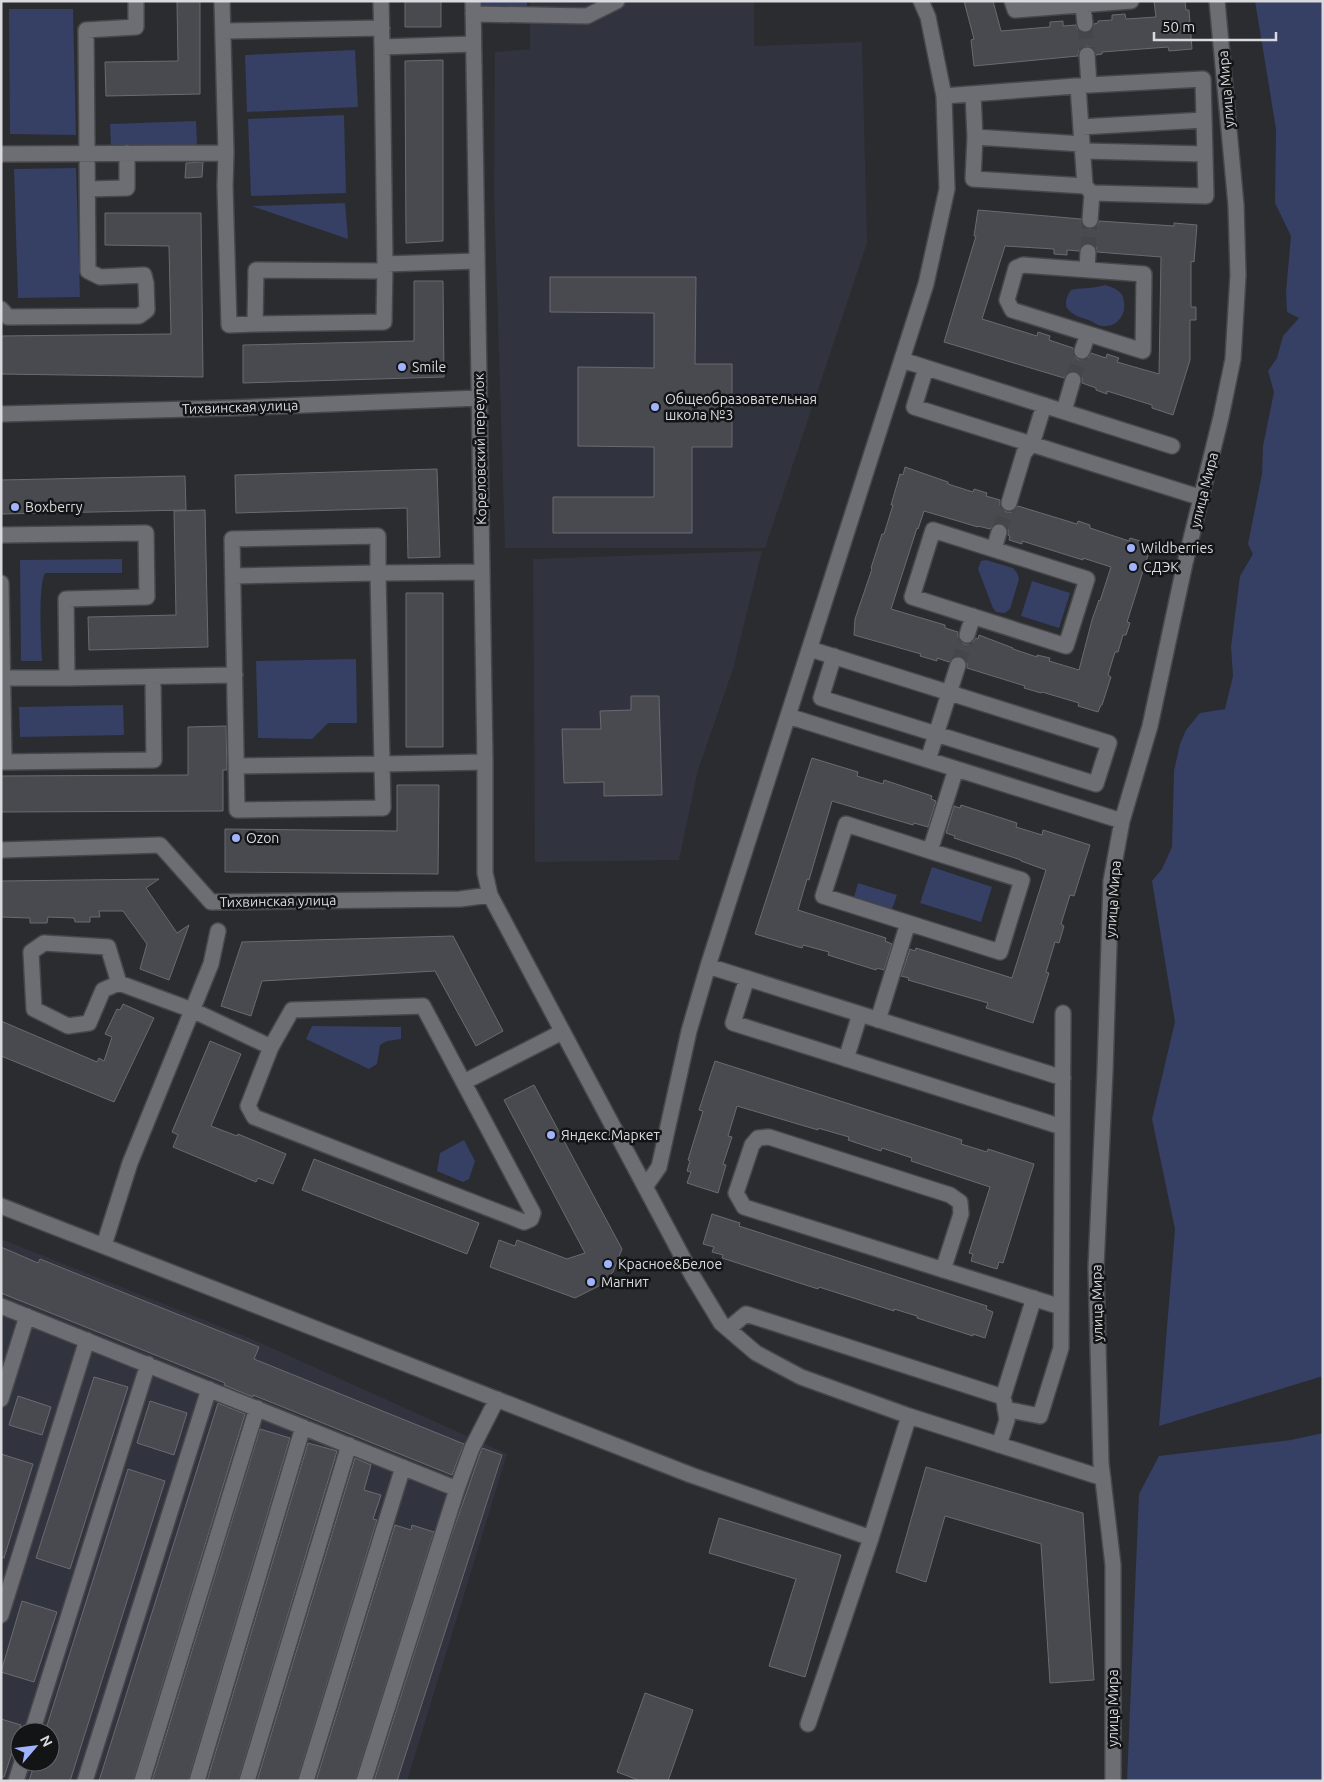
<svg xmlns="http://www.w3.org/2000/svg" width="1324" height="1782" viewBox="0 0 1324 1782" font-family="Ubuntu,sans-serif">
<rect width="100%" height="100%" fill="#2a2c30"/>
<path fill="#31343e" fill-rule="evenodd" d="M530,1h224v45l108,-4 5,201 -102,305h-260l-11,-352 1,-144 35,-3z
M762,551l-29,118 -35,101 -19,90 -144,2 -2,-303z
M1,1239l253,101 253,114 -100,327h-406zM20,1732h30v30h-30z"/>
<path fill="#363f64" d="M482,1h45v10h-45z
M1255,1h68v1375l-164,50 16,-197 -23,-110 23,-97 -23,-141 10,-12 10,-22 2,-76 6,-27 6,-14 14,-17 25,-4 8,-33 -2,-29 9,-71 13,-22 -5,-10 14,-70 1,-28 11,-54 -6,-21 9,-13 6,-22 16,-18 -12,-6 -1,-20 5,-56 -16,-33 1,-74z
M9,9h64l3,126 -66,-1z
M355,50l3,57 -111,5 -2,-57z
M344,115l2,78 -95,3 -3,-77z
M196,121l1,24 -86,3 -1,-24z
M76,168l4,129 -62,1 -4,-129z
M345,203l3,36 -96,-33z
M1105,285c10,3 18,6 19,17 2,14 -8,26 -22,24 -4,0 -7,-3 -11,-5 -7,-3 -19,-5 -24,-13 -3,-5 1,-14 4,-18 12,-3 23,-1 34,-5z
M122,559v14h-77c-7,13 -4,71 -3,88h-21l-1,-101z
M986,560l27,8 4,5 2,6 -9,30 -5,4 -9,-1 -3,-4 -15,-39 3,-8z
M1032,581l38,12 -11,35 -38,-12z
M356,659l1,64h-29l-16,16 -54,-1 -2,-77z
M123,705l1,30 -104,2 -1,-30z
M932,867l60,20 -11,35 -61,-19z
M858,883l39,12 -5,14 -38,-12z
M312,1026l89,1v12l-14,2 -7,4 -3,19 -8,5 -63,-30z
M464,1140l11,21 -6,18 -6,3 -26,-11 3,-18z
M1323,1433v348h-196l12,-287 20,-38 132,-16z"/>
<path fill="#484a4f" stroke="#696b70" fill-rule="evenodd" d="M177,1h23v93l-94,2 -1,-34 73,-1z
M405,1h36v26h-36z
M964,1h29l8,30 49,-4v-5l13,-1v5l13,-1 2,5 7,3 6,-2 3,-7 4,-1v-2l14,-1v-5l13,-1 1,5 30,-2 -2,-16h31l1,9h3l3,39 -23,2 -1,-4 -66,5v2l-6,1 -4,-8 -6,-1 -7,4 -1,6 -104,10 -3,-26 3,-1z
M443,60v181l-37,2 -1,-182z
M203,162l-1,15 -17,1 1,-15z
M978,210l103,9 3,8 6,2 7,-3 2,-5 75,5v-3l23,2 -3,37 -3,-1v46h5v13h-6v40l-17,55 -21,-7v-3l-45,-14v3l-11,-4v-2l-14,-5v-6l-6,-6h-6l-6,7 -120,-36 32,-106h-2zM1089,243l7,4 1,5 64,5 -2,117 -42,-12 2,-4 -12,-4 -1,4 -15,-5 -3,5 -9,2 -4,-3 -2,-9 -24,-8 1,-4 -12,-4 -1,4 -55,-17 23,-73 49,3v5l13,1v-5l12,1 4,-7z
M105,213h96l2,164 -202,-3v-38l170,-2 -2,-88 -64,-1z
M550,277h146l-1,87h37v83h-40v86h-139v-36h101v-50l-76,-1v-79l76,1v-55l-104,-1z
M414,281h29l1,96 -201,6v-38l171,-4z
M905,467l43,15v2l25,8 1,-3 13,4 -1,3 14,4v6l6,6h6l6,-6 59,18 1,-3 12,4v3l39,13 1,-3 20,6 -2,7 1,1 -22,70 3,1 -4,12h-3l-5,17h-3l-7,23 3,2 -9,28h-1l-3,7 -20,-6 1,-3 -37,-11 -1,1 -17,-5 1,-2 -58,-18v-5l-6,-7h-5l-7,6 -12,-4v3l-17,-5 1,-2 -67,-19 1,-16 17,-50 -1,-1 11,-34h2l9,-29h-2l9,-31 3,1zM924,511l54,16v-1l12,3 6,-6h6l6,6v6l2,1 -1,4 13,4v-3l61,19v-2l28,9 -11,34 -1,-1 -7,20 -13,50 -30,-9 1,-3 -13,-3v2l-24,-8v-1l-34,-13 -1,4 -2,-1 -3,4 -4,2h-5l-6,-7v-5l-13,-4v-3l-54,-16 26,-81 1,1z
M437,469l3,88 -32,1 -1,-50 -171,5 -1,-38z
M185,476l1,34 -185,4v-34z
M205,510l3,137 -119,3 -1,-33 88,-2 -2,-104z
M406,593h37v154h-37z
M631,696h28l3,99 -58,1v-14l-40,1 -2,-54h39l-1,-18 31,-1z
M226,726l1,44h-4v41l-222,1v-36l187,-1v-48z
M812,758l46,14 -1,4 26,8 1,-4 48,16 -1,3 5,2 -8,26 -14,-4 -1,2 -81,-24 -23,79 -2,-1 -9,31 88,28 -1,3 7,3 -8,26 -7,-2 -1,2 -48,-15 1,-3 -26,-7 -1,3 -47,-14z
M397,785h42l-1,89 -213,-2v-43l172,2z
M961,805l56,18 -1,4 26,8 1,-5 47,15 -16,51 -4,-1 -9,29 3,2 -5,17 -4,-1 -9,30 3,1 -16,50 -47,-15 2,-5 -80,-23 1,-2 -8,-2 9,-27 5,2 1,-3 96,30 34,-108 -25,-9v-1l-67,-22 1,-2 -9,-3 8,-27 6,2z
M159,879l-13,9 31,45 12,-8 -20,55 -29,-11 7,-25 -24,-33h-24l1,6h-10v5h-15l-1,-4 -26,-1 -1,6h-17v-5l-29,-1v-36z
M453,936l50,95 -27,15 -41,-75 -173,10 -11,35 -30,-10 21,-64z
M123,1004l31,14 -40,84 -113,-46v-35l96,41 2,-4 5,3 8,-24 -7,-3 12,-25 3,1z
M210,1041l31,13 -30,72 26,10 1,-2 48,20 -13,30 -15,-6 -2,4 -83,-35 5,-12 -6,-3z
M715,1061l247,79 -1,4 26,8 1,-3 46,15 -31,99 -4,-1 -2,7 -26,-8 2,-7 -4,-1 21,-66 -79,-26 1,-3 -30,-10 -1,3 -33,-11 1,-3 -31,-9v2l-81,-24 -9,30 4,1 -9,27 3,1 -8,28 -31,-10 4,-11 -4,-1 3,-10 -2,-1 15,-49 -4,-1z
M534,1085l88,164 -9,23 -14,14 -24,12 -85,-31 9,-27 16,6 2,-6 50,19 18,-6 -81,-153z
M314,1159l165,64 -12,31 -165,-64z
M712,1214l28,9 -1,3 248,80 -1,3 7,3 -8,26 -12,-4v2l-56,-18v-2l-23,-7v2l-75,-24 -1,2 -96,-31 1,-3 -11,-3 2,-5 -11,-3z
M1,1247l37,16 2,-4 219,88 -5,12 210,85 -12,31 -199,-80v2l-29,-12 1,-2 -224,-90z
M94,1377l34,10 -58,182 -34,-11z
M18,1396l33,11 -9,28 -33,-10z
M150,1401l37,12 -13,42 -37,-12z
M218,1403l27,11 -112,367h-34z
M260,1429l30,9 -102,343h-36z
M308,1443l29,8 -99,330h-31z
M482,1448l20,7 -105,326h-23l77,-244z
M1,1454l32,10 -29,94 -3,-1z
M355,1458l16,7 -7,25 17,5 -8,24 4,1 -80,261h-40z
M926,1467l157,46 11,167 -44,3 -9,-139 -96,-28 -19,66 -30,-10z
M128,1469l37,12 -95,300h-41l6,-19h15v-30h-5z
M719,1518l122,37 -36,122 -36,-11 27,-87 -87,-26z
M395,1525l16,5 1,-5 22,7 -79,249h-39z
M22,1601l35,11 -23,70 -33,-10z
M645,1693l48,17 -25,71h-27l-24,-9z
M1,1719l20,6 -17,52h-3z"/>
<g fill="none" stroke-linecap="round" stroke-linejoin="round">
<path stroke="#44464a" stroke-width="15" stroke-dasharray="15 8" stroke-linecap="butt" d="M1085,24l2,31
M1088,252l2,-32
M1073,380l9,-29
M999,532l10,-29
M958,665l9,-30"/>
<g stroke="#47474b" stroke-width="18">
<path id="minor" d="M381,1l1,46 91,-3
M473,1l12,761v111l5,22 202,380 29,48 35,30 45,24 108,39 194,62
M1012,1l3,9 116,-9
M1083,5l2,19
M473,14l114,2 30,-15
M223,31l159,-3
M382,47l3,217 92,-3
M1087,55l2,30
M1078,86l7,100
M944,96l145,-11 114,-6 3,117 -114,-3 -7,-7 -112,-7 2,-42 -2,-43
M1081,127l123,-7
M975,137l107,7
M1083,151l122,3
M226,153l-1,33 4,139 26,-1
M1,154l225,-1 -4,-152
M88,189l39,-1v-35
M1090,220l2,-27
M1023,265l121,9 -1,77 -131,-41 -5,-10 9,-32z
M1087,269l1,-17
M384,271l-128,-1 -1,54 129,-2 1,-58
M1,309l7,8 131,-1 8,-6 -1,-27 -2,-8 -44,2 -12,-6 -2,-241 50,-3v-26
M1082,351l6,-17
M902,360l270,86
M926,368l-12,39 288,91
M1064,411l9,-31
M1,414l228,-6 250,-10
M1009,503l15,-50 8,-9 12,-39
M933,530l154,49 -21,67 -154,-49z
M1,535l145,-2 1,64 -81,2 1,79 168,-3
M994,549l5,-17
M482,572l-104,1v-37l-146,3 5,271 146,-2 -1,-44 103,-2
M233,576l145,-3 4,191 -145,2
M1,583l3,179 150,-2 -1,-83
M967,635l6,-19
M810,649l299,94 -13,41 -275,-86 13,-42
M3,678h64
M788,716l334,105
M928,760l30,-95
M1,850l159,-5 51,57 249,-3 30,-4
M930,851l-84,-27 -23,72 177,56 22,-72 -92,-29 26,-82
M708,966l355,112
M747,978l-14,45 329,104
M119,983l-11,-36 -64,-4 -13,9 3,57 34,17 21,-3 14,-33 16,-7 73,27 79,37 -23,59 6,11 270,105 7,-3 2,-6 -110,-207 -131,4 -21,37
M878,1020l30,-97
M846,1059l14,-45
M464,1082l98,-50
M645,1187l14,-20 30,-136 19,-65 218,-682 21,-95 -3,-93 -16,-79 -7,-16
M1,1206l690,269 180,63
M104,1245l26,-82 81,-199 7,-33
M943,1270l18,-56 -1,-12 -10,-7 -181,-58 -11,1 -6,7 -16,48 8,14 317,100
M1,1306l456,183
M728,1329l18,-15 257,83 31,-99
M1,1399l26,-83
M1005,1409l35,7 21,-68 2,-335
M999,1445l8,-25 -3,-19
M1,1615l86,-275
M808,1724l63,-186 38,-122
M32,1732l116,-368
M16,1781l6,-19
M85,1781l124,-392
M142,1781l115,-373
M197,1781l106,-354
M247,1781l102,-336
M306,1781l97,-314
M364,1781l93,-292 15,-41 25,-49
M1113,1781v-216l-12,-102 -5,-196 9,-196 6,-190 11,-60 28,-95 35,-163 36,-146 12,-58 5,-84 -2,-70 -19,-204"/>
</g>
<use href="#minor" stroke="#6d6e74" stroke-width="15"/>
</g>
<g fill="#a0b3fd" stroke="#131416" stroke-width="2">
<circle cx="402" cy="367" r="5"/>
<circle cx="655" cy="407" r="5"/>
<circle cx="15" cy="507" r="5"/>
<circle cx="1131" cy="548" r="5"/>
<circle cx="1133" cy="567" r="5"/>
<circle cx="236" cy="838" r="5"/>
<circle cx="551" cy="1135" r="5"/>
<circle cx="608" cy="1264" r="5"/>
<circle cx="591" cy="1282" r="5"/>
</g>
<g text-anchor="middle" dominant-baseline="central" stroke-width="5" stroke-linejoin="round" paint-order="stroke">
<g font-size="14" fill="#dadade" stroke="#131416">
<text transform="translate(1226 89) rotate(-95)">улица Мира</text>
<text transform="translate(240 407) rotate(-2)">Тихвинская улица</text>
<text transform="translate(480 449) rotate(-91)">Кореловский переулок</text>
<text transform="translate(1204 490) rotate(-76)">улица Мира</text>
<text transform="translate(1113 899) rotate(-86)">улица Мира</text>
<text transform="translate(278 901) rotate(-1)">Тихвинская улица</text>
<text transform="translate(1097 1303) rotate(-91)">улица Мира</text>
<text transform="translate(1113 1708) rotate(-90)">улица Мира</text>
</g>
<g font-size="14" fill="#dadade" stroke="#131416" text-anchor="start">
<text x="412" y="367">Smile</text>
<text x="665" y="399">Общеобразовательная<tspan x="665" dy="16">школа №3</tspan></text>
<text x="25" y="507">Boxberry</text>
<text x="1141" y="548">Wildberries</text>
<text x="1143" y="567">СДЭК</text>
<text x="246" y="838">Ozon</text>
<text x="561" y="1135">Яндекс.Маркет</text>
<text x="618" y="1264">Красное&amp;Белое</text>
<text x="601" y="1282">Магнит</text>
</g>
</g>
<rect width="1324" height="1782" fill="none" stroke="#dadade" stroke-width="5"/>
<g transform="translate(35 1747) rotate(62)"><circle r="24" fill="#131416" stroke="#636366"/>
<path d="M0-4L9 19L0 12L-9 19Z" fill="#a0b3fd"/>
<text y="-8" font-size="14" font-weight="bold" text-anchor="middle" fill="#dadade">N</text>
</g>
<path d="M1154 32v8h122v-8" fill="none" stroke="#dadade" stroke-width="2.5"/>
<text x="1162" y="32" font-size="15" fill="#dadade" stroke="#131416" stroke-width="4" paint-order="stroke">50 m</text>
</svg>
